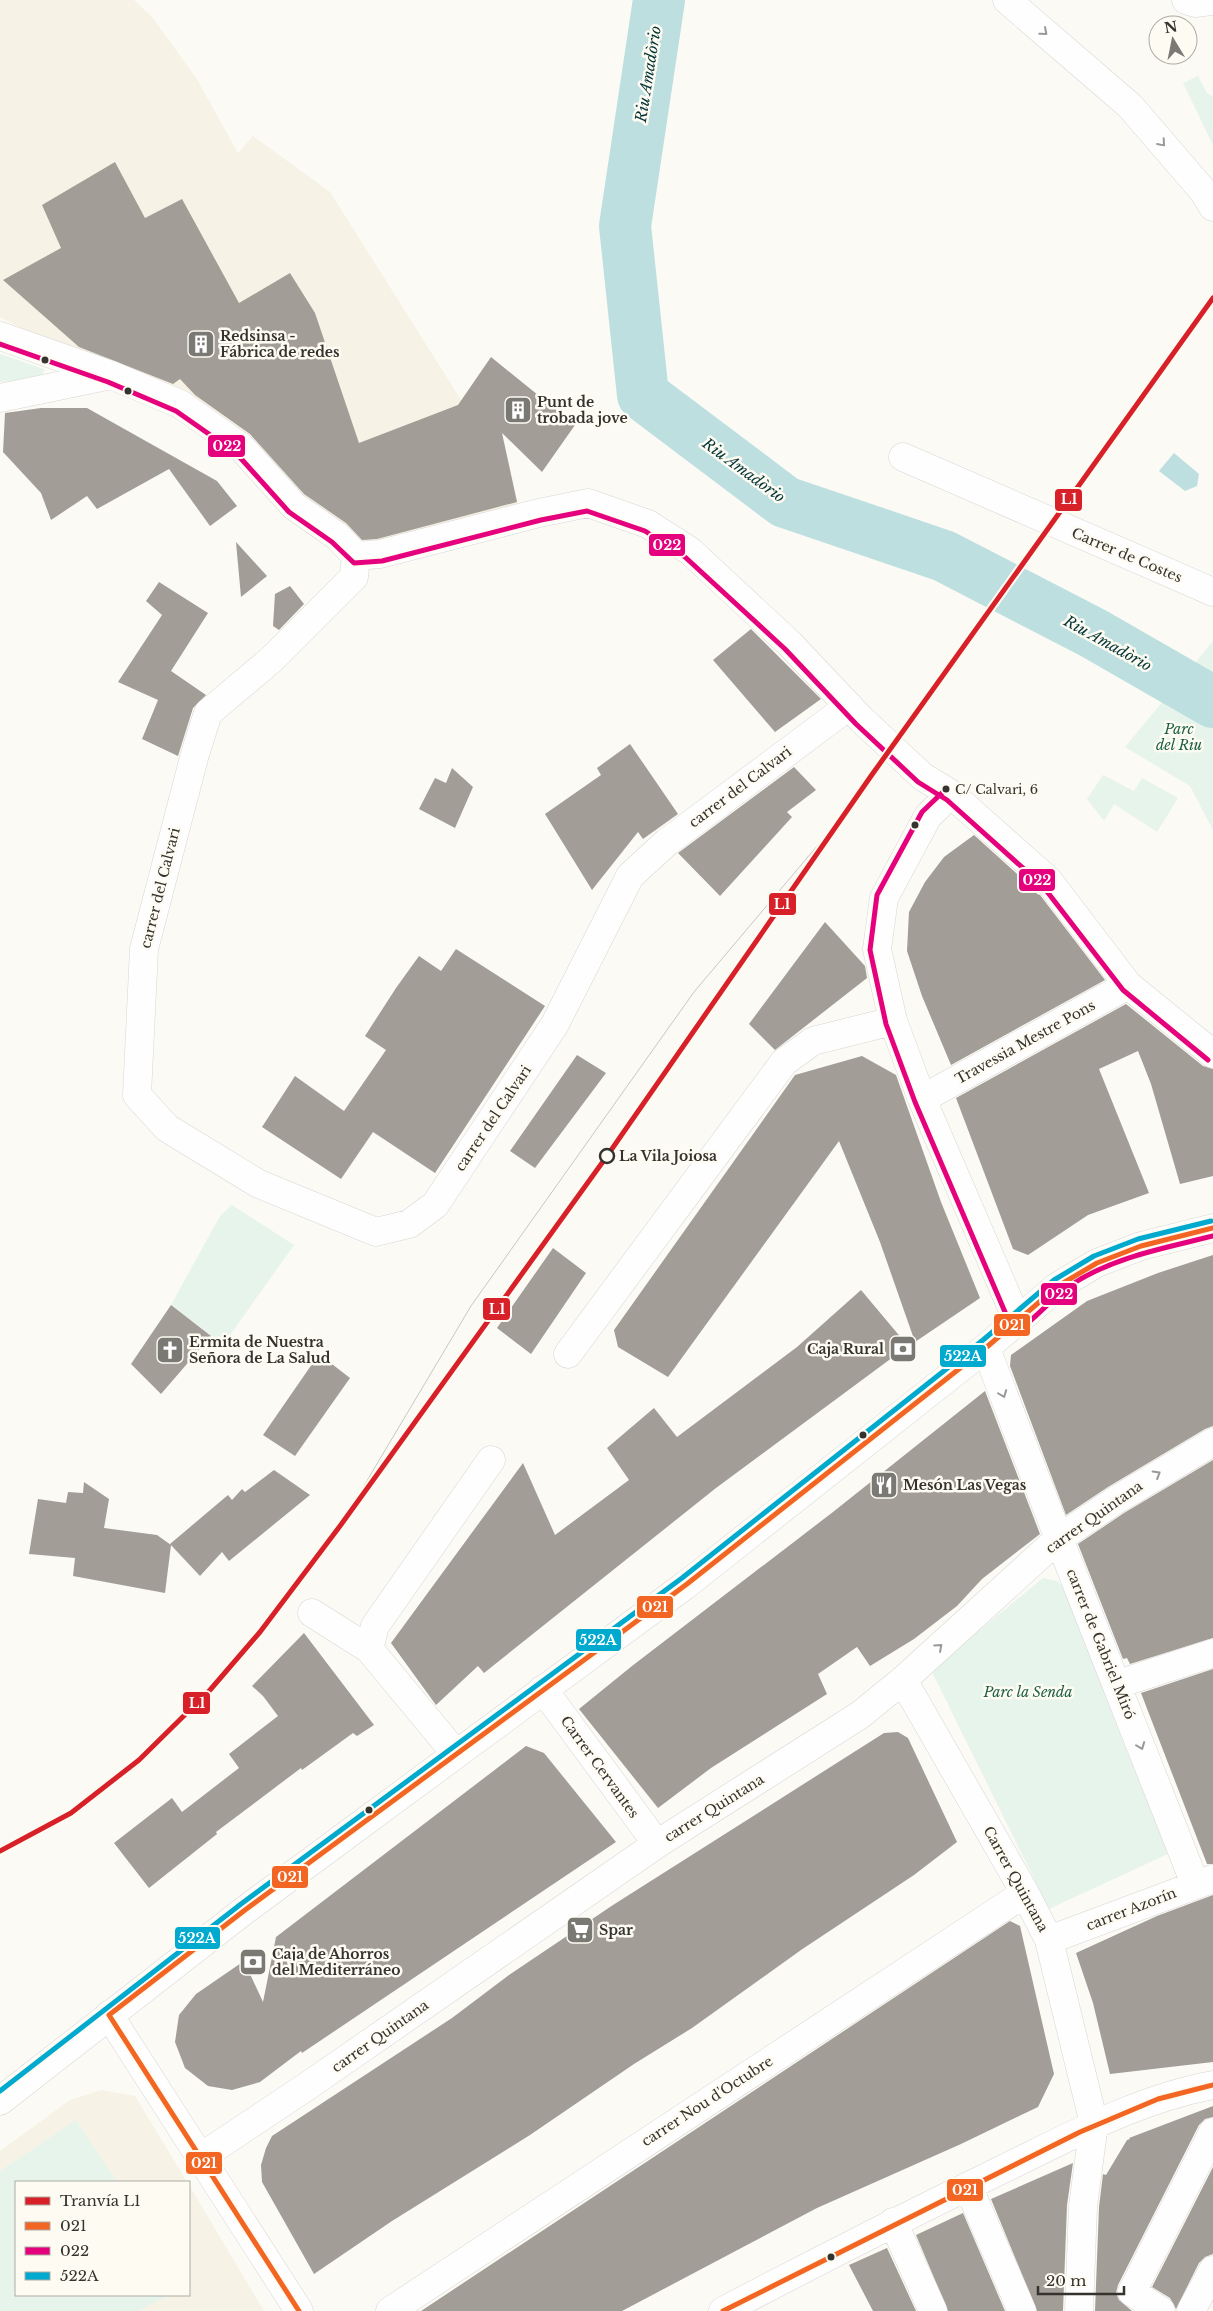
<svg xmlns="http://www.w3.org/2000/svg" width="1213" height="2311" viewBox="0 0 1213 2311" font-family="'Libre Baskerville',serif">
<rect width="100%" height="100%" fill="#fbfaf5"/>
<path fill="#f6f2e5" d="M0,0h134l18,17 45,62 41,74 15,-17 77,56 133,211 41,40 17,74 -141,37 -269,-179 -111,-58z
M101,2090l34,6 52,86h-171v113h173v-110l75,126h-264v-160l70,-51z"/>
<path fill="#e7f4eb" d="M1198,76l9,17 6,4v48l-30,-62z
M0,354l44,15 -2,9 -42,4z
M1213,641v189l-23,-44 -65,-39z
M1103,775l31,16 8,-13 36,20 -21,34 -43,-28 -10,17 -17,-22z
M232,1205l62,40 -71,100 -52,-40 49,-89z
M1043,1578l14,3 11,10 102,262 -121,56 -118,-239z
M76,2120l41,62h-101v113h154l-32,16h-138v-140z"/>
<path fill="#bddfe0" d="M1174,453l25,21 -2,12 -12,5 -26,-20z"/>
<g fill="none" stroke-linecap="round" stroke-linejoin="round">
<path stroke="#bddfe0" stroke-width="52" d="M659,0l-34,226 18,169 142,107 159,54 149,77 120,69"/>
</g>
<path fill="#a29d96" d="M115,162l30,56 37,-19 57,104 51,-30 25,40 44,130 99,-38 33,-48 84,68 -33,47 -40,-39 15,69 -140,37 -15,1 -16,-17 -42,-29 -54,-60 -55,-39 -15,-16 -7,5 -94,-37 -76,-67 58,-32 -19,-43z
M41,408h46l130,73 20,25 -27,20 -41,-57 -72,40 -10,-13 -36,24 -10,-27 -38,-41 2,-39z
M236,542l31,34 -26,21z
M159,582l49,31 -37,58 35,24 -13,13 -15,48 -36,-17 16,-39 -40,-18 44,-67 -16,-14z
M290,586l14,18 -25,26 -6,-4 2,-32z
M751,629l70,70 -46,33 -62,-72z
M630,744l48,70 -35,25 -5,-7 -46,58 -47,-76 56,-39 -4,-7z
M794,767l22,23 -29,22 5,5 -72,79 -42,-43z
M452,768l21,19 -18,41 -36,-19 16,-31 11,5z
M974,835l62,56 1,3 3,1 65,85 -154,85 -29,-69 -15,-45 2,-39 16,-30 19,-25z
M825,922l40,44 2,12 -92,72 -26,-26z
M456,949l89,57 -110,167 -62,-41 -32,47 -79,-52 33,-51 49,35 42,-61 -21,-14 31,-48 23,-32 22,15z
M1126,1004l77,62 10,3v107l-33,8 -29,-100 -13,-33 -39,18 50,124 -61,22 -60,40 -15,-6 -57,-151z
M577,1055l29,18 -71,95 -25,-17z
M862,1056l34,19 45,127 39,96 -65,44 -35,-100 -41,-101 -171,236 -50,-30 -4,-17 181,-255z
M553,1248l33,25 -55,81 -34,-26z
M1213,1255v171l-8,3 -97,58 -42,28 -56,-149 1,-11 76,-54 71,-28z
M861,1290l47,56 -192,142 -232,185 -6,-7 -42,39 -45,-62 132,-180 32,72 74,-55 -22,-32 47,-40 23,29 120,-90z
M171,1305l40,31 -50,58 -30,-30z
M319,1354l31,24 -55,78 -32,-21z
M985,1391l55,143 -58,45 -25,27 -43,33 -44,27 -13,-19 -39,27 9,20 -116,74 -53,40 -79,-99 53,-43 201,-154z
M1213,1460v178l-83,26 -3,-6 -4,1 -45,-115 46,-31z
M274,1470l36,25 -81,66 -7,-9 -22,24 -30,-32 58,-49 4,5 10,-11 3,3z
M84,1482l25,17 -5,29 53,7 14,10 -6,48 -92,-17 2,-18 -46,-4 9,-55 28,4 2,-11 15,1z
M304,1633l70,92 -17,11 -4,-3 -51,37 -1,-2 -85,64 1,2 -68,54 -35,-45 58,-45 10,14 57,-44 -10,-14 49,-38 -15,-20 -11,-10z
M1213,1669v195h-6l-66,-171z
M898,1732l10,6 49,104 -43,33 -113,75 -109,78 -58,36 -104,71 -138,86 -78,53 -52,-92 -1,-17 5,-17 6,-12 180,-118 57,-43 104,-70 271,-172z
M526,1746l18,7 72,89 -314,211 -1,-2 -41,31 -28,8 -24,-4 -23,-18 -10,-26 4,-27 17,-21 48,-33 19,41 13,-65z
M1213,1895v167l-103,12 -17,-71 -17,-50 81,-37z
M1010,1921l10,5 34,148 -16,33 -77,37 -144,64 -195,103h-201z
M1213,2106v11l-8,2 -6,6 -81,160 -2,8 3,7 13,11h-37l4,-104 4,-33 3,1 21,-35 3,-1 -1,-1z
M1073,2163l-6,42 -4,106h-26l-46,-112z
M1213,2167v87l-8,3 -6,6 -23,46 -6,-11 -18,-11z
M963,2213l42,98h-57l-32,-76z
M887,2248l29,63h-43l-24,-46z"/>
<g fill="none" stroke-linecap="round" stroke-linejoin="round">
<g stroke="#d8d6d2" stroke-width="29">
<path id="minor" d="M1007,0l123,106 74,86 9,15
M1186,0l9,3 18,-2
M0,336l111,39 69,29 61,43 53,59 43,30 19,20 24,-2 159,-41 49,-10 60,21 42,27 100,93 71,75 62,58 28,17 97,86 80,105 85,69
M0,398l111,-23
M903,457l310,135
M356,556l-2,21 -82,82 -64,54 -13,41 -51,195 -7,146 30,33 92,56 117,48 33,-8 26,-19 120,-181 75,-148 37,-34 182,-136
M951,794l-23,22 -44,82 -7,51 16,72 29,78 96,223
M922,1099l206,-114
M986,1348c67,180 139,357 209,536
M568,1354l216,-292 29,-21 80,-20
M312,1613l57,36
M903,1680l122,213 24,47 45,184 -11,82 -4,105
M1118,1684l95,-31
M543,1689l114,155
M456,1754l-87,-105 6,-23 116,-166
M1049,1940l163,-61
M109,2015l190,296
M201,2157l105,-70 351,-243 203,-129 43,-35 155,-141 58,-39 97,-58
M968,2186l54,125
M893,2222l40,89
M390,2311l635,-418
M723,2311c93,-49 186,-96 280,-142 68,-33 135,-70 210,-84
M1161,2311l-29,-19 81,-160
M1191,2311l22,-41"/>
</g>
<g stroke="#d8d6d2" stroke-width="29">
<path id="major" d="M0,2101l245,-191 442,-326 301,-238 70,-60 39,-23 44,-17 72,-18"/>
</g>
<use href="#minor" stroke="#fefefe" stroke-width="28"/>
<use href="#major" stroke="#fefefe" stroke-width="28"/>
<path stroke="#c7c7c5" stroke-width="1" d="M340,1526l131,-220 223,-314 156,-185"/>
<g stroke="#fefbf2" stroke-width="9">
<path id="bus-1" d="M109,2015l136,-105 442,-326 301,-238 70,-60 39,-23 44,-17 72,-18
M109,2015l190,296
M723,2311l357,-179 78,-33 55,-14"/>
</g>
<g stroke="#fefbf2" stroke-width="9">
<path id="bus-2" d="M0,344l108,38 68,29 60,42 53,59 43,30 22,21 28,-2 159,-41 46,-9 58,20 40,26 100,92 71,75 62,58 29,18 95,85 81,105 85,70
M946,789l-24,23 -45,83 -7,55 16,74 29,78 96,224 5,3 6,-1c17,-14 31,-30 49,-43 42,-28 94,-37 142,-49"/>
</g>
<g stroke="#fefbf2" stroke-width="9">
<path id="bus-3" d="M0,2091l241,-187 441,-326 301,-238 71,-60 40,-24 44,-17 73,-18"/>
</g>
<use href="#bus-1" stroke="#f26522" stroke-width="5"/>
<use href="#bus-2" stroke="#e5007d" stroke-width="5"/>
<use href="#bus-3" stroke="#00a9ce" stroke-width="5"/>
<g stroke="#fefbf2" stroke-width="9">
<path id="tram-1" d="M0,1851l71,-38 68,-53 71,-70 50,-58 80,-106 267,-370 264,-380 342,-478"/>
</g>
<use href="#tram-1" stroke="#d72028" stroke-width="5"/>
</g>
<defs><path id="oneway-chevron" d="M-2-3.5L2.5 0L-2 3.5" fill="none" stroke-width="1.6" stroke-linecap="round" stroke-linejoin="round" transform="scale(1.25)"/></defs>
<g stroke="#9a9896">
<use href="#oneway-chevron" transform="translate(1044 32) rotate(41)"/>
<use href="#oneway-chevron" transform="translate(1162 143) rotate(49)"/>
<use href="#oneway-chevron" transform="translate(1003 1394) rotate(69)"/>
<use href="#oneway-chevron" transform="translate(1157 1474) rotate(-31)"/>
<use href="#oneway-chevron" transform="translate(939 1647) rotate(-42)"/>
<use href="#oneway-chevron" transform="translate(1141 1746) rotate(69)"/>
</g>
<defs>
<g id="building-square" transform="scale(1.4375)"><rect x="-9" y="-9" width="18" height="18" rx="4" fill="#7a7974" stroke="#fefbf2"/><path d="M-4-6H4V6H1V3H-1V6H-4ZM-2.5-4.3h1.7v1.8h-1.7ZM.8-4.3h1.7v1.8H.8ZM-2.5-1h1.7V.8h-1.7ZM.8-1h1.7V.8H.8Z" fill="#fff"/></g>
<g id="bank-square" transform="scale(1.4375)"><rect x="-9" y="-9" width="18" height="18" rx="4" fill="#7a7974" stroke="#fefbf2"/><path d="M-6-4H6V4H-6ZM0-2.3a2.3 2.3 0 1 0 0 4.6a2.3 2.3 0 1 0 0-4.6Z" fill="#fff"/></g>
<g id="church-square" transform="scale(1.4375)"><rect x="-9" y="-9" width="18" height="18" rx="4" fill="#7a7974" stroke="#fefbf2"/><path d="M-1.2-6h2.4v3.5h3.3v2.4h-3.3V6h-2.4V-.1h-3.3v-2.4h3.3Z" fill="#fff"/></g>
<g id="restaurant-square" transform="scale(1.4375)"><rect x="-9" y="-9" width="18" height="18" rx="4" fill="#7a7974" stroke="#fefbf2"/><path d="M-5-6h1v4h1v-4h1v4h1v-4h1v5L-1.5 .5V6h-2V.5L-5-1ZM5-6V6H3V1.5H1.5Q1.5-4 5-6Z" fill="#fff"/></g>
<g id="supermarket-square" transform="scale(1.4375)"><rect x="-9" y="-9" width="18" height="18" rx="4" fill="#7a7974" stroke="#fefbf2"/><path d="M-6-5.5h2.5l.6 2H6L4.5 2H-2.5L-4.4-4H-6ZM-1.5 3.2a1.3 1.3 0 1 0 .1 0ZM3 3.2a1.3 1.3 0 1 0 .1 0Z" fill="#fff"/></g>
</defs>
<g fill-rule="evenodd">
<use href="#building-square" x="201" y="344"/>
<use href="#building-square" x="518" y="410"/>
<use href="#bank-square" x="903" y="1349"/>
<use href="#church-square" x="170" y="1350"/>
<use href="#restaurant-square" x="884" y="1485"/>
<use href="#supermarket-square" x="580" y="1930"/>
<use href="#bank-square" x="253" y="1962"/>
</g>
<g fill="#35332f" stroke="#fefbf2" stroke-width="2">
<circle cx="45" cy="360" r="4.5"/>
<circle cx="128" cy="391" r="4.5"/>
<circle cx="946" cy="789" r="4.5"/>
<circle cx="915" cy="825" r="4.5"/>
<circle cx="863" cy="1435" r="4.5"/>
<circle cx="369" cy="1810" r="4.5"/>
<circle cx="831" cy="2257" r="4.5"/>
</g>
<circle fill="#fefbf2" stroke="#35332f" stroke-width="2.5" cx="607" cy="1156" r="7"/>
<g text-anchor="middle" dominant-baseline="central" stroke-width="5" stroke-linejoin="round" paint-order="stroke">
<g font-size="13" fill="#35332f" stroke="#fefbf2" text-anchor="start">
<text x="955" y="789">C/ Calvari, 6</text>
</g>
<g font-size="14" font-weight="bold" fill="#35332f" stroke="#fefbf2" text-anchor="start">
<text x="220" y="336">Redsinsa -<tspan x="220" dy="16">Fábrica de redes</tspan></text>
<text x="537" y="402">Punt de<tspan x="537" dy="16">trobada jove</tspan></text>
<text x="189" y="1342">Ermita de Nuestra<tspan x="189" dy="16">Señora de La Salud</tspan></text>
<text x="884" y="1349" text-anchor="end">Caja Rural</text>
<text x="903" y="1485">Mesón Las Vegas</text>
<text x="599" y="1930">Spar</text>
<text x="272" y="1954">Caja de Ahorros<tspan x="272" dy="16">del Mediterráneo</tspan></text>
</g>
<g font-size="14" fill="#35332f" stroke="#fefbf2">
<text transform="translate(1127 555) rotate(23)">Carrer de Costes</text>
<text transform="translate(740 787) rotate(-37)">carrer del Calvari</text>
<text transform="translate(160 888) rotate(-76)">carrer del Calvari</text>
<text transform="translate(1025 1042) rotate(-29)">Travessia Mestre Pons</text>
<text transform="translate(493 1118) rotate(-56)">carrer del Calvari</text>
<text transform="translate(1094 1517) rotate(-35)">carrer Quintana</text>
<text transform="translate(1101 1644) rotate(68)">carrer de Gabriel Miró</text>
<text transform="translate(600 1767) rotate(54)">Carrer Cervantes</text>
<text transform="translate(714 1808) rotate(-32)">carrer Quintana</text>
<text transform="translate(1016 1879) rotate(61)">Carrer Quintana</text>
<text transform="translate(1131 1909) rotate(-21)">carrer Azorín</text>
<text transform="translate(380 2036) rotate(-35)">carrer Quintana</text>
<text transform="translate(707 2101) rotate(-33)">carrer Nou d'Octubre</text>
</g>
<g font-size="14" font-style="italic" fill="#1a5e41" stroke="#fefbf2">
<text x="1179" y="729">Parc<tspan x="1179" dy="16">del Riu</tspan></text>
<text x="1028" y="1692">Parc la Senda</text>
</g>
<g font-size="14" font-weight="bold" fill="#35332f" stroke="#fefbf2" text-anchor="start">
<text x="619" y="1156">La Vila Joiosa</text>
</g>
<g font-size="15" font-style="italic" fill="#023437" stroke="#fefbf2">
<text transform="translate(648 74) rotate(-81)">Riu Amadòrio</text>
<text transform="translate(744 470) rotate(36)">Riu Amadòrio</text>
<text transform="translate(1108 643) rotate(29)">Riu Amadòrio</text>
</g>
</g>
<g stroke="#fefbf2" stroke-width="2">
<rect x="207" y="434" width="39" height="24" rx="5" fill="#e5007d"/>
<rect x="1054" y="488" width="29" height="24" rx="5" fill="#d72028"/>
<rect x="648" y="533" width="38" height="24" rx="5" fill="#e5007d"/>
<rect x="1018" y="868" width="38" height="24" rx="5" fill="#e5007d"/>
<rect x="768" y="892" width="29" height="24" rx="5" fill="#d72028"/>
<rect x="1040" y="1282" width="38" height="24" rx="5" fill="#e5007d"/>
<rect x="482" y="1297" width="29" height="24" rx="5" fill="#d72028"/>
<rect x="993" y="1313" width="38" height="24" rx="5" fill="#f26522"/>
<rect x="939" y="1344" width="48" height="24" rx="5" fill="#00a9ce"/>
<rect x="636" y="1595" width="38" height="24" rx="5" fill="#f26522"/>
<rect x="575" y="1628" width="47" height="24" rx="5" fill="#00a9ce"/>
<rect x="182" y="1691" width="29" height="24" rx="5" fill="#d72028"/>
<rect x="271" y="1865" width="38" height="24" rx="5" fill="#f26522"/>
<rect x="174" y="1926" width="47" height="24" rx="5" fill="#00a9ce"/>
<rect x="185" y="2151" width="38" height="24" rx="5" fill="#f26522"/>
<rect x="946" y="2178" width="38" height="24" rx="5" fill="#f26522"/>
</g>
<g font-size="14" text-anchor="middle" font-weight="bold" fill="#fff">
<text x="227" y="451">022</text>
<text x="1069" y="504">L1</text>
<text x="667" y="550">022</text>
<text x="1037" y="885">022</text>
<text x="782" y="909">L1</text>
<text x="1059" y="1299">022</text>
<text x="497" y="1314">L1</text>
<text x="1012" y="1330">021</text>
<text x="963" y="1361">522A</text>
<text x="655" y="1612">021</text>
<text x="598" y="1645">522A</text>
<text x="197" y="1708">L1</text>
<text x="290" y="1882">021</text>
<text x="197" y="1943">522A</text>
<text x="204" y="2168">021</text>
<text x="965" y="2195">021</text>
</g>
<rect x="15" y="2181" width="175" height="115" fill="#fefbf2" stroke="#aeaba4"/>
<rect x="25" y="2197" width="25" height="8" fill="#d72028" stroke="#aeaba4"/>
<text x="60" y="2206" font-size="15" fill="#35332f">Tranvía L1</text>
<rect x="25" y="2222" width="25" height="8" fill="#f26522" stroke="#aeaba4"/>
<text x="60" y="2231" font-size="15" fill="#35332f">021</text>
<rect x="25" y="2247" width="25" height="8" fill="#e5007d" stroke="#aeaba4"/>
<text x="60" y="2256" font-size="15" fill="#35332f">022</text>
<rect x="25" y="2272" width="25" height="8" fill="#00a9ce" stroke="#aeaba4"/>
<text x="60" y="2281" font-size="15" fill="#35332f">522A</text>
<g transform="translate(1173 40) rotate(350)"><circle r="24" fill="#fefbf2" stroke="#aeaba4"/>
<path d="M0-4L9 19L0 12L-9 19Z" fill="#7a7974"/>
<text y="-8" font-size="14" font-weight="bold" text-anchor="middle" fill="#35332f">N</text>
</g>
<path d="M1038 2286v8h86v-8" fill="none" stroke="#35332f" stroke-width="2.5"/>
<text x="1046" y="2286" font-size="15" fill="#35332f" stroke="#fefbf2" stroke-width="4" paint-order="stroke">20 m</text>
</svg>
